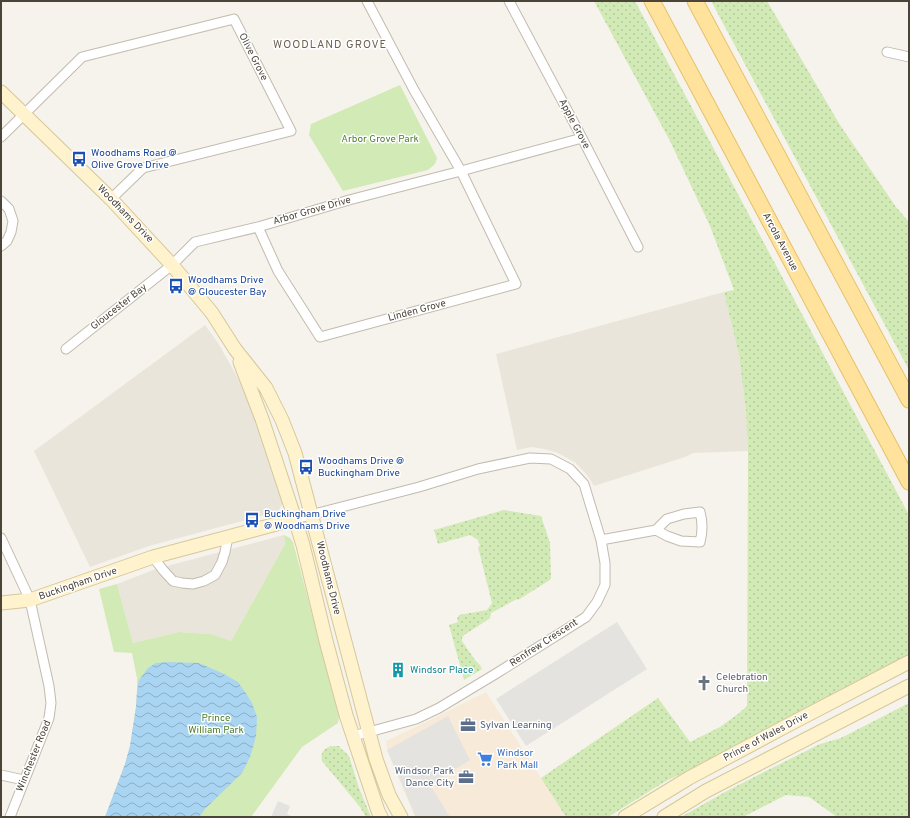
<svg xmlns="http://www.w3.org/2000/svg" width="910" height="818" viewBox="0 0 910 818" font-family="Overpass,sans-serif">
<defs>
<pattern id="grass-dots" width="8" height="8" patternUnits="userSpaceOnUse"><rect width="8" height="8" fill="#d2eab5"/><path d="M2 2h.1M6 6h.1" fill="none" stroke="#b6ca9c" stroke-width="1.8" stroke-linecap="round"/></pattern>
<pattern id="water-waves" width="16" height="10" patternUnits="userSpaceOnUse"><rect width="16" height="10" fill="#a9d4f2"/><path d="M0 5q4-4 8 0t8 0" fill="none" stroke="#8caec5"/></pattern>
</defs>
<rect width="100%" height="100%" fill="#f6f3ec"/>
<path fill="#eae5da" d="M724,292l15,63 7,57 2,39 -55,2 -8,4 -91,29 -7,-11 -11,-12 -18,-10 -14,-4 -12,-2 -15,3 -21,-96z
M205,325l13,18 17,30 23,47 24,78v6l-3,6 -3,2 -127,34 -59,21 -56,-116z
M284,535l1,9 -54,97 -20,-7 -32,-2 -46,11 -16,-59 39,-15z"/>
<path fill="#f7ead8" d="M486,692l80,125h-150l-2,-2 -27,-65 -1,-9 36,-17z"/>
<path fill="url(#grass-dots)" d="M594,1h41l274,514v142l-175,92 -68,32 -58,36h-42l-25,-39 117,-80 32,44 30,-15 18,-13 9,-8 1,-255 -2,-39 -7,-57 -15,-63 10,-2 -24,-64 -40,-85z
M711,1h56l73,124 56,82 13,15v148z
M504,510l37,6 9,27 1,35 -1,2 -32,20 -1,-1 -26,14v2l-2,4 -25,16 -2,3v3l13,19 5,5 2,4 -18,11 -15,-55 9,-3 -1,-3 2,-4 28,-5 5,-7 -14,-56 2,-1 -2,-6 -8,-5 -32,9 -4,-14z
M909,703v114h-72l-28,-20 -23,-2 -43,22h-62l44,-25 49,-25 46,-23 21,-6z
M332,746h8v2l4,3 5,5 10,32 12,29h-5l-6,-10 -38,-46c-2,-9 2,-13 10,-15z"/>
<path fill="#d2eab5" d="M400,85l37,73 -2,6 -7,6 -85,21 -34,-56 2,-11z
M284,535l6,3 3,4 46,175 -1,6 -36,24 -51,70h-146l20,-53 5,-18 6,-39 1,-16v-13l-5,-25 -18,-1 -15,-63 18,-5 16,59 46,-11 32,2 20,7 54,-97z"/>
<path fill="#e5e3e0" d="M617,622l30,47 -121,77 -30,-47z
M448,716l22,44 -40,25 20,32h-34l-29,-67z
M278,801l12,5 -3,8 6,3h-22z"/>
<path fill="url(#water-waves)" d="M168,662l31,1 23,10 16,9 9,13 5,8 5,14 -1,19 -3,11 -3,10 -8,16 -37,36 -6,8h-94l20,-53 5,-18 6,-39 1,-16 2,-11 9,-12 8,-5z"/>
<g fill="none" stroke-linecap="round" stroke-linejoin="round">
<g stroke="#c2bbae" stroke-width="11">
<path id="street" d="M509,1l73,137 56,109
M887,52l22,5
M1,137l81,-80 152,-38 57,112 -148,37 -32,31
M1,201l8,8 4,12 -2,11 -4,9 -6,5
M258,227l20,44 42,66 196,-53 -55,-113 -47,-81 -47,-89
M66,349l106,-84 23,-23 63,-15 91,-27 112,-29 121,-33
M295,519l124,-32 59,-18 52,-11 21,1 19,10 14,15 17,56 4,23v22l-8,17 -11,15 -89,56 -58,35 -23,11 -47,13 -17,4
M1,538l29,62 19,86 2,17 -2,15 -39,99
M601,540l55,-10 11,6 14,5 19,1c3,-11 3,-19 0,-30l-16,2 -17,5 -11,11
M153,557l10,13 10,11 9,2 11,1 11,-3 11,-6 7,-13 3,-10 3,-15
M1,775l23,5"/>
</g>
<g stroke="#d6c79b" stroke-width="15">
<path id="secondary" d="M1,92l110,107 61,66 40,48 23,36 31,39 16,32 13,33 81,306 13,36 12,22
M240,362l22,57 33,100 8,26 23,96 20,74 32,96 3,6
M1,603l29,-3 123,-43 142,-38
M625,817l64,-39 101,-54 119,-62
M664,817l42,-26 203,-105"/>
</g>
<g stroke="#e6c16a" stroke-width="17">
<path id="primary" d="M652,1l257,481
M695,1l214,399"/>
</g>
<use href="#street" stroke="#fff" stroke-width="9"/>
<use href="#secondary" stroke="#fff3cd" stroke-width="13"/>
<use href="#primary" stroke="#ffe39c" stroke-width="15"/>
</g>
<defs>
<g id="bus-bare" transform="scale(1.2)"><path d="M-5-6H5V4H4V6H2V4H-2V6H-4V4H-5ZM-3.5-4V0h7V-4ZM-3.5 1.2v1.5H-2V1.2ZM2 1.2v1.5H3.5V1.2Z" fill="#1a4fb4" stroke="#fff" stroke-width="2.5" paint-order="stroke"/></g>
<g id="building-bare" transform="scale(1.2)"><path d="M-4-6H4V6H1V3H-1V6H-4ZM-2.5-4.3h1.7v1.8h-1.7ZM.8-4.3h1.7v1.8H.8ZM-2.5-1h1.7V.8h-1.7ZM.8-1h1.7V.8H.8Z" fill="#0f9aa8" stroke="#fff" stroke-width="2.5" paint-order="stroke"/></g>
<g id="church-bare" transform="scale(1.2)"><path d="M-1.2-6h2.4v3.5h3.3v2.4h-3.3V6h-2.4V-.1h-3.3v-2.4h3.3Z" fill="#6b7280" stroke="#fff" stroke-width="2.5" paint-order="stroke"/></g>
<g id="office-bare" transform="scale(1.2)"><path d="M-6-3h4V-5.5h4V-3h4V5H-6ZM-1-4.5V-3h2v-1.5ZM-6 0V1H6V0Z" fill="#5c6f8a" stroke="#fff" stroke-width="2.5" paint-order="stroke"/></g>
<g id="supermarket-bare" transform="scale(1.2)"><path d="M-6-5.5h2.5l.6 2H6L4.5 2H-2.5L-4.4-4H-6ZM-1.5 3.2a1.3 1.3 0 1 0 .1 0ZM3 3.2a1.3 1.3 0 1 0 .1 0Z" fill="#3f7fe0" stroke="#fff" stroke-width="2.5" paint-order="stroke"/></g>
</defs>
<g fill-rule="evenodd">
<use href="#bus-bare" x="79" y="159"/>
<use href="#bus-bare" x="176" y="286"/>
<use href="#bus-bare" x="306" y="467"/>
<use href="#bus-bare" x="252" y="520"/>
<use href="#building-bare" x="398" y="670"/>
<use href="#church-bare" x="704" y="683"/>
<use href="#office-bare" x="468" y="725"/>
<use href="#supermarket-bare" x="485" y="759"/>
<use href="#office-bare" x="466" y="777"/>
</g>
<g text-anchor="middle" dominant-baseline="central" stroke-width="3" stroke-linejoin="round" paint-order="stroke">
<g font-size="10" fill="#4b4439" stroke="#fff">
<text transform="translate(253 57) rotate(63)">Olive Grove</text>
<text transform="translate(574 124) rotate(62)">Apple Grove</text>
<text transform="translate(312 211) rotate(-16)">Arbor Grove Drive</text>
<text transform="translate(125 214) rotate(46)">Woodhams Drive</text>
<text transform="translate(780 242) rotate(62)">Arcola Avenue</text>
<text transform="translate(119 307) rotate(-38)">Gloucester Bay</text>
<text transform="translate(417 311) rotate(-15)">Linden Grove</text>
<text transform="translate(328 578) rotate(76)">Woodhams Drive</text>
<text transform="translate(78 584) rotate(-19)">Buckingham Drive</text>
<text transform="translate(544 643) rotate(-33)">Renfrew Crescent</text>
<text transform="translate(766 737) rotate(-28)">Prince of Wales Drive</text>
<text transform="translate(34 756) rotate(-68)">Winchester Road</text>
</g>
<g font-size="10" fill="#4a7f2a" stroke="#fff">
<text x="380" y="139">Arbor Grove Park</text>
<text x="216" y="718">Prince<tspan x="216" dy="12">William Park</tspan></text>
</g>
<g font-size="10" fill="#164399" stroke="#fff" text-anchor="start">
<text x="91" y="153">Woodhams Road @<tspan x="91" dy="12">Olive Grove Drive</tspan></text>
<text x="188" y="280">Woodhams Drive<tspan x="188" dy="12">@ Gloucester Bay</tspan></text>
<text x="318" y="461">Woodhams Drive @<tspan x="318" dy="12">Buckingham Drive</tspan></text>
<text x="264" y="514">Buckingham Drive<tspan x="264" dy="12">@ Woodhams Drive</tspan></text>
</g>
<g font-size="10" fill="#0d838f" stroke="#fff" text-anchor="start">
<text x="410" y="670">Windsor Place</text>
</g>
<g font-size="10" fill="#5b616d" stroke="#fff" text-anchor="start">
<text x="716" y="677">Celebration<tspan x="716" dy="12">Church</tspan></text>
</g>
<g font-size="10" fill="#4e5e75" stroke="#fff" text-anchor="start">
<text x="480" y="725">Sylvan Learning</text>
<text x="454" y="771" text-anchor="end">Windsor Park<tspan x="454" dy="12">Dance City</tspan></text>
</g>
<g font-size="10" fill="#366cbe" stroke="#fff" text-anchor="start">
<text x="497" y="753">Windsor<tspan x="497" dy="12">Park Mall</tspan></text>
</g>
<g font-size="11" letter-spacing="1" fill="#6e6250" stroke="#fff">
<text x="330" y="45">WOODLAND GROVE</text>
</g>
</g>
<rect width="910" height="818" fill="none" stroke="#4b4439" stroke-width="4"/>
</svg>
